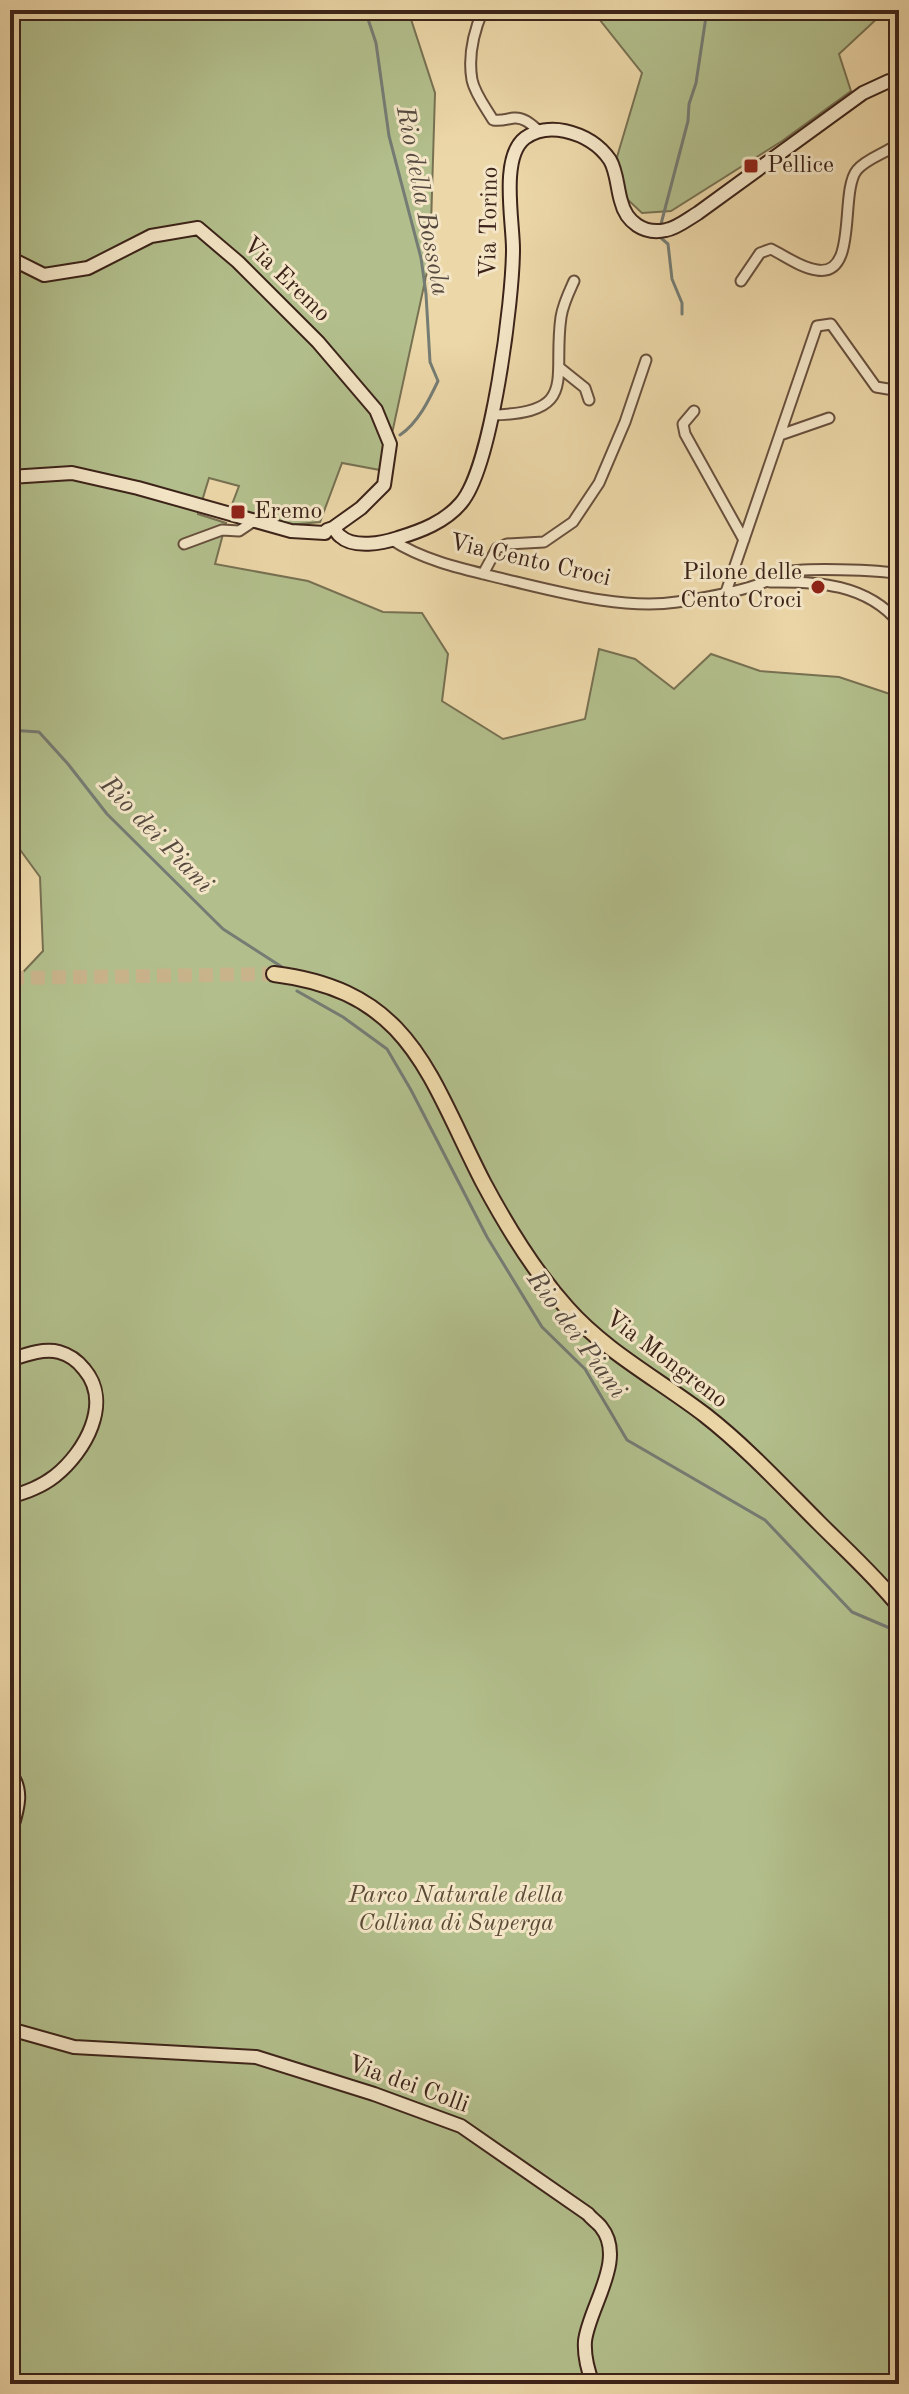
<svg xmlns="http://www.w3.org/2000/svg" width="909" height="2394" viewBox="0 0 909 2394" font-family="'Old Standard TT',serif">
<rect width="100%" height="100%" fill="#ecd7a8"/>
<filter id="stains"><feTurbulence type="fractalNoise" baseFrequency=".0025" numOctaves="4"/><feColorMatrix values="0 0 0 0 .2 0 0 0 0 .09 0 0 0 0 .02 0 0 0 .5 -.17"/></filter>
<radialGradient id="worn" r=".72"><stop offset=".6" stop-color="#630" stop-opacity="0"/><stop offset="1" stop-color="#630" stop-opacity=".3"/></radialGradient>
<path fill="#b2bf8c" stroke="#777152" stroke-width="2" d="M10,10h398l27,83 -5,165 -37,171 -13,41 -38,-7 -22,59 -31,3 -58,-18 8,-21 -30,-8 -11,36 28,9 -11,41 93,17 75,31 39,1 26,41 -6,47 61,38 82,-20 14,-70 36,10 39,30 37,-35 49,17 79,6 60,20v1687h-889v-1398l33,-35 -3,-74 -30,-41z
M592,10h291l-1,4 -43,40 12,37 -69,50 -111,70 -29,2 -16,-15 -9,-41 25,-84z"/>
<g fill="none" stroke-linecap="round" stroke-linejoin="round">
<path stroke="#757c74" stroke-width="3" d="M365,10l11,33 13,93 32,122 5,36 4,68 8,19c-9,19 -20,42 -38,54
M661,224l27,-103 1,-17 7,-21 11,-73
M661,238l7,6 4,35 10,24v11
M10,730l29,2 29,32 39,50 116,115 59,38
M297,991l46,26 44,32 24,41 76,147 55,90 43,42 42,71 138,80 87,92 47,20"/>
<path stroke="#c9b38b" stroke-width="14" stroke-dasharray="14 7" stroke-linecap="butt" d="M10,978l264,-4"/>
<g stroke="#68503d" stroke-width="13">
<path id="street" d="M483,10c-9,21 -15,47 -11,70 3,14 14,28 21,40 10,1 13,-1 21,-2 10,-1 18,7 25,13
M889,81l10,10
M741,281l19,-28 11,-4c14,7 30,19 46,21 42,7 22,-78 40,-100 10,-12 30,-17 42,-27
M560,368l25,20 4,12
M694,411l-11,13 2,10 59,106
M492,415c88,-2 60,-36 69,-98 2,-13 8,-25 13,-36
M780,435l49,-17
M392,540c34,22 76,30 116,40 51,12 116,30 169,22 27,-4 65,-10 90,-21 5,-2 10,-6 16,-8 15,-6 99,-3 116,1
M184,544l38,-14 17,1 15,-10
M483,574l14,-26 10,-4 37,-2 29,-20 26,-39 26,-61 21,-62
M770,582c47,-1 97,2 129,41
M726,592l91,-266 14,-2 45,63 18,3"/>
</g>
<g stroke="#3c2319" stroke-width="16">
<path id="secondary" d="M10,258l34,17 44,-7 63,-32 47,-8 40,34 80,80 58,68 14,34 -6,41 -23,23 -28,20
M10,477l62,-4 66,15 153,43 34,2 2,-3 6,-2c3,2 4,6 7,8 14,13 43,7 58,2 23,-7 47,-16 63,-35 31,-36 52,-204 52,-254 0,-28 -13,-92 12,-111 11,-8 26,-10 40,-7 18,4 34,13 45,29 7,12 7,28 11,41 5,21 23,34 45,29 11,-2 22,-11 32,-17l165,-120 26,-12h10
M10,1360c15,-5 33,-12 49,-8 11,3 18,8 25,17 29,34 1,83 -29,107 -14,11 -29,16 -45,21
M10,1773c15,19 6,40 0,61
M10,2029l64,18 182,10 118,37 87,32 127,88c4,5 10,9 13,13 26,32 -12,80 -16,114 -1,14 3,30 8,43"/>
</g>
<g stroke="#3c2319" stroke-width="18">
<path id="primary" d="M274,974c137,17 154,101 209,208 24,45 50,88 84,126 39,44 91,71 138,107 41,32 77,71 114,108 27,27 56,53 80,83"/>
</g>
<use href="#street" stroke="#f3e5c6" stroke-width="9"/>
<use href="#secondary" stroke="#f3e5c6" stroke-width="12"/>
<use href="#primary" stroke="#ecd7a8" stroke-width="14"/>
</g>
<g fill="#8f2418" stroke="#f3e5c6" stroke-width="3">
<rect x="743" y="158" width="16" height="16" rx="4"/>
<rect x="230" y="504" width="16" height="16" rx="4"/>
<circle cx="818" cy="587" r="8"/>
</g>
<g text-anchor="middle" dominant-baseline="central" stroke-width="6" stroke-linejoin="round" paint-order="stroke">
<g font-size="24" fill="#3c2319" stroke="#f3e5c6" text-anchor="start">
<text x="767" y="166">Pellice</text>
<text x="254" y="512">Eremo</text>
<text x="802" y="573" text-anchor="end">Pilone delle<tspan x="802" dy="28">Cento Croci</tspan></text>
</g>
<g font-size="24" fill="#3c2319" stroke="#f3e5c6">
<text transform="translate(490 222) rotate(-89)">Via Torino</text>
<text transform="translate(286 280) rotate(44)">Via Eremo</text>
<text transform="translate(530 561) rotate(13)">Via Cento Croci</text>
<text transform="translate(666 1360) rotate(37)">Via Mongreno</text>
<text transform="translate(408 2085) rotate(20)">Via dei Colli</text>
</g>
<g font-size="24" font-style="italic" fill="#5a4a36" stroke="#f3e5c6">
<text x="456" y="1896">Parco Naturale della<tspan x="456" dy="28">Collina di Superga</tspan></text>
</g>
<g font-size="26" font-style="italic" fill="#54483f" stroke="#f3e5c6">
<text transform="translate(422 201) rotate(79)">Rio della Bossola</text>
<text transform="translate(156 835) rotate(46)">Rio dei Piani</text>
<text transform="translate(576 1335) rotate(54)">Rio dei Piani</text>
</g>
</g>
<rect width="909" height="2394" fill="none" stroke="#ecd7a8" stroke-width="40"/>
<rect x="12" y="12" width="885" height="2370" fill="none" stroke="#3c2319" stroke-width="4"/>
<rect x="20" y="20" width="869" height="2354" fill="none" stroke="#3c2319" stroke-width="2"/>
<rect width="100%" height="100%" filter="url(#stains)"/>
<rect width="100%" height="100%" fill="url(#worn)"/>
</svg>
